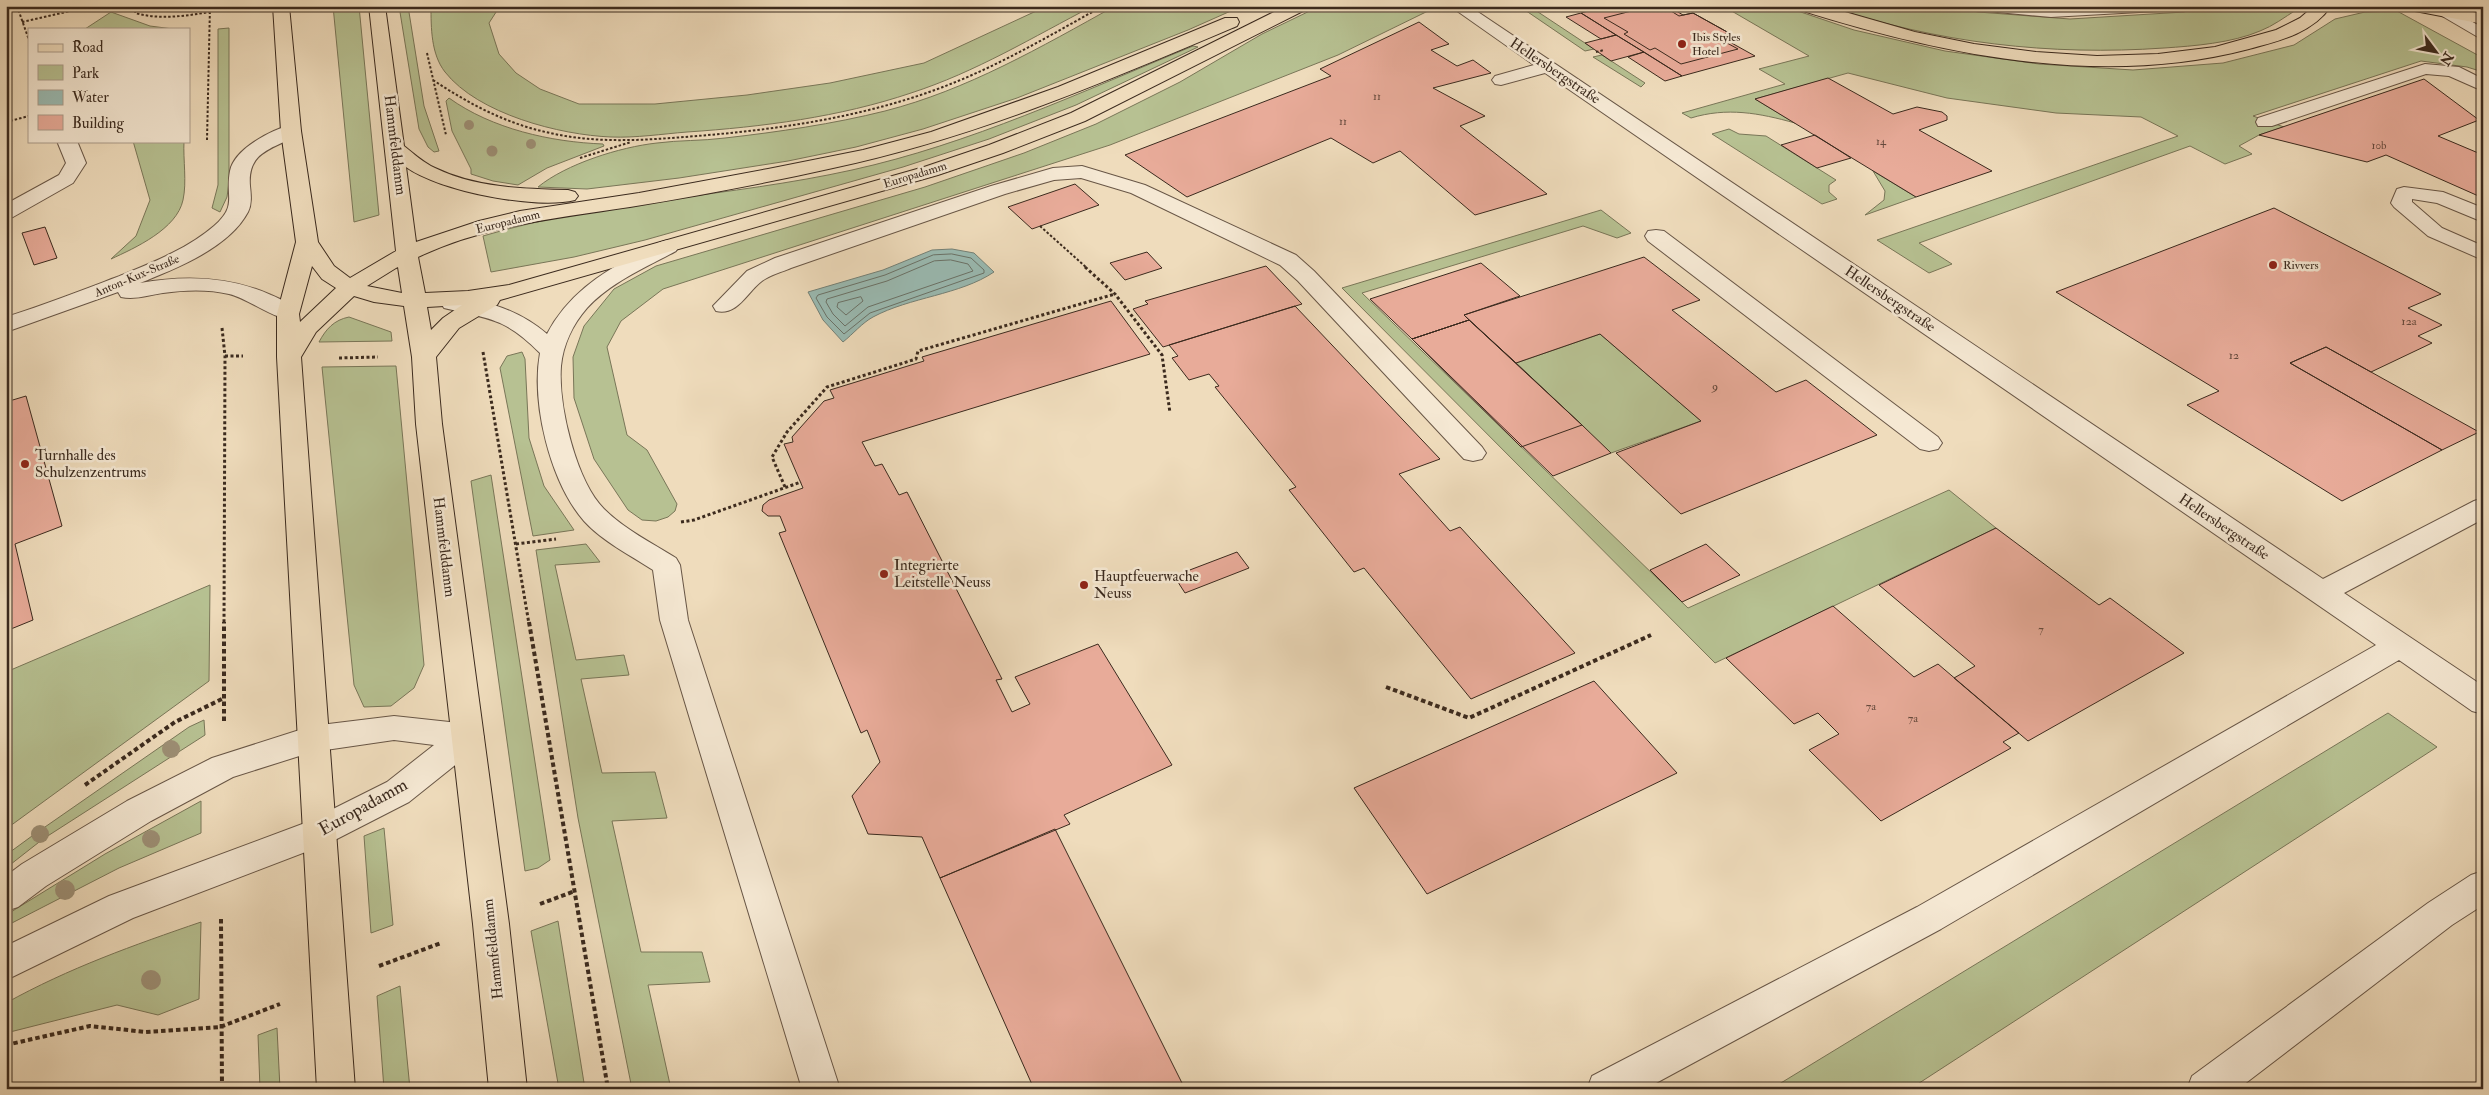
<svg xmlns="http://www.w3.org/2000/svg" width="2489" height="1095" viewBox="0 0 2489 1095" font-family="'IM FELL Double Pica',serif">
<rect width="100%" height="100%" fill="#efdcbc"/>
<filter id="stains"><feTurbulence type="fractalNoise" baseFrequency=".004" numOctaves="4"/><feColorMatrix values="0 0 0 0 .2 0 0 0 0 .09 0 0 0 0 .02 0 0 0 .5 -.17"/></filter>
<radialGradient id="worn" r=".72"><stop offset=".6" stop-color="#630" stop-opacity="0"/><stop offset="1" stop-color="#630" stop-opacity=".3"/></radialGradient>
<path fill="#b7c192" stroke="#797658" d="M333,6h26l20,209 -25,7z
M399,6h9l16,100 15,45 -5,1 -6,-5 -9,-18z
M431,6h69l-11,17 10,31 17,19 24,16 39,15h76l92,-9 83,-12 94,-20 123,-57h46c-60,31 -117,66 -182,87 -71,24 -149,34 -224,39 -25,2 -51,6 -76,5 -51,-2 -133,-23 -166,-65 -14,-18 -14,-44 -14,-66z
M1115,6h127l-54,24 -171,68 -94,31 -67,18 -68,14 -109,17 -92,11 -49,-2c28,-23 82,-40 119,-44 22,-3 45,-2 68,-5 53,-6 108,-14 160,-27 82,-21 156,-64 230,-105z
M1320,6h101l7,5 -90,44 -228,90 -447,144 -42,32 -14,26 20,88 20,15 30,54 -2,7 -7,6 -12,4 -14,-1 -14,-10 -34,-51 -20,-61 -1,-41 11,-31 30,-37 42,-23 269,-79 99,-34 72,-29 84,-42 82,-48z
M1519,6h10l65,43 -9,2z
M1723,6h60l71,24 91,21 94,13 94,6 90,-7 71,-18 41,-26 30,-7 32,-1 86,47v14l-16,-5 -46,-6 -168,55 31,11 -25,8 -20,11 13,8 -27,10 -35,-18 -271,97 33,21 -23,9 -52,-33 301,-104 -37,-19 -85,-4 -109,-15 -99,-25 -93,26 40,24c-36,-10 -68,-16 -104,-5l-9,-5 103,-29 -26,-15 50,-13z
M1828,6h122l28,6 92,7 114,-7 14,-6h100l-2,4c-11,7 -23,16 -36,21 -28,12 -66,15 -96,17 -113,8 -228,-5 -336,-42z
M111,12l39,14 23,3h-88z
M229,28v154l-2,15 -7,15 -8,-4 6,-23v-156z
M1193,46l5,1 -122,58 -87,34 -86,28 -258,73 -71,17 -83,15 -8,-36c120,-36 247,-39 369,-66 118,-26 229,-78 341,-124z
M1602,55l43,28 -4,4 -48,-30z
M449,98c43,31 102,44 154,46l1,2 -57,22 -29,17 -25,-4 -22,-7v-5l-19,-38 -6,-30z
M1729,129l10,5 27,2 70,44 -7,5v7l8,7 -15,5 -110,-70z
M133,141h51c-1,19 3,41 -1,59 -6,29 -48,48 -72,59l25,-23 14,-36z
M1873,171l43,26 -51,18 19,-15 1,-9z
M1601,210l30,23 -14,5 -34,-12 -221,67 326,315 261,-118 47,38 -281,135 -373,-375z
M349,317l42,15 1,9 -73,1c7,-13 15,-22 30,-25z
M1600,334l101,87 -90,32 -95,-90z
M522,352l3,7 4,79 15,48 30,44 -41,6 -33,-168 7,-12z
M396,366l28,299 -10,23 -23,18 -27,1 -10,-22 -32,-318z
M491,475l59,385 -12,8 -13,3 -54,-390z
M586,544l14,18 -45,3 21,95 48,-5 5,20 -48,4 21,94 53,-1 12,46 -55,3 29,131h61l8,30 -62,3 23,104h-39l-54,-271 -42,-268z
M210,585l-1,96 -203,148v-157z
M2388,713l49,34 -527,342h-139z
M204,720l1,15 -162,104 -37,29v-13l26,-19 157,-109z
M201,801v32l-82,35 -111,57 -2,-2v-8l99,-61z
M384,828l9,97 -22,8 -7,-97z
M558,921l27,168h-26l-28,-158z
M201,922l-2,77 -41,16 -41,-10 -111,28v-30c63,-35 128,-58 195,-81z
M400,986l10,103h-26l-7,-93z
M277,1028l3,61h-20l-2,-54z"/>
<path fill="#9abbb3" stroke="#748177" d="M952,249l22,4 20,19c-34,23 -84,25 -121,45 -11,6 -20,17 -30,25l-20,-22 -15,-28 75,-22 49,-20z"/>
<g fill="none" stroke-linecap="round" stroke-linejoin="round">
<path stroke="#6a7268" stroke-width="1" d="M952,254l19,4 13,12v3l-114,40 -26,21 -17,-17 -11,-19 2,-3 67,-20 48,-20z
M951,260l17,4 5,7 -105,36 -23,19 -12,-12 -7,-12 1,-3 60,-18 47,-20z
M861,297l2,4 -17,14 -9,-8 1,-4z"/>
</g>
<path fill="#e8ab99" stroke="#3b2a1e" d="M1608,6h60l15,9 10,-2 36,20 -10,3 36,20 -73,20 -101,-63z
M1651,6h12l16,10 14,-3 36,20 -13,4 22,12 -57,15 -26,-16 -5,2 -26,-16 4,-2 -24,-14z
M1581,13l35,22 -15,4 -35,-22z
M1419,22l30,22 -18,6 26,16 16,-6 18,13 -58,15 52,28 -25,10 87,68 -72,21 -75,-64 -27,12 -42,-25 -144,59 -62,-42 206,-79 -11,-7z
M1616,35l28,17 -33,9 -26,-18z
M1644,52l38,24 -17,5 -37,-24z
M1828,78l65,36 24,-7 25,5 5,4v4l-28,10 73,41 -76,26 -161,-98z
M2424,79l55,41 -41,16 45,19v43l-97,-43 -19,7 -108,-27z
M1815,135l36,23 -34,10 -36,-23z
M1075,184l24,21 -67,24 -24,-22z
M2274,208l167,86 -33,14 34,17 -24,11 14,7 -61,29 -45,-25 -36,16 152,87 -100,51 -155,-96 32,-14 -163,-99z
M45,227l12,31 -23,7 -12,-32z
M1147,252l15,16 -37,12 -15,-17z
M1644,257l56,43 -28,10 104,82 30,-12 71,55 -196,79 -65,-61 85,-32 -101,-87 -84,29 -52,-48z
M1481,263l39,33 -56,19 5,5 -57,19 -42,-40z
M1266,266l36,38 -139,43 -30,-38 15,-5 -3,-3z
M1111,301l39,53 -288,88 13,24 7,-2 17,31 8,-3 95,187 -6,1 16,32 18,-8 -15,-27 83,-33 74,121 -108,50 6,9 -130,54 -18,-41 -54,-3 -16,-38 28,-34 -13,-32 -6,3 -82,-200 7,-2 -6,-15h-12l-6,-5 1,-6 6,-5 34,-12 -19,-44 9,-2 -1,-5 32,-36 10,-3 -4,-8 94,-29 -2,-4z
M1295,306l145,153 -41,15 51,57 10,-4 115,126 -104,46 -107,-131 -10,4 -65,-82 7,-3 -81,-100 4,-1 -10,-12 -20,6 -17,-22 6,-2 -9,-11z
M1469,320l47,43 66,62 -61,22 -109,-108z
M1469,320l113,105 29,28 -58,23 -141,-137z
M2326,347l153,85 -37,18 -152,-87z
M26,396l36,130 -47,18 18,76 -27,11v-229z
M1996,528l103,77 11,-7 74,55 -156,88 -74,-63 21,-12 -96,-81z
M1706,544l34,31 -58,27 -32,-32z
M1237,552l12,16 -64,25 -11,-17z
M1833,606l81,71 24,-13 81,69 -16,9 8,6 -130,73 -72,-71 30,-16 -21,-21 -24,11 -68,-66z
M1594,681l83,92 -250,121 -73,-106z
M1055,829l130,260h-151l-94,-211z"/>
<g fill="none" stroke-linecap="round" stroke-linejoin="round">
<g stroke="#685646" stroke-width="2">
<path id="minor" d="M1450,6h19l854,573 151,-78 9,-3v21l-139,74 139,93v28l-11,-3 -73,-51 -458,269 -296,160h-58l5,-13 325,-169 459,-262 -831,-572 -44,12 -6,-1 -3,-4 3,-4 39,-11z
M1979,6h186l-8,5 -106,6 -64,-6z
M2425,6h20l38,22v12z
M2425,64l34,3 24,12v12l-34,-15 -23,-2 -154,52h-14l-2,-4 2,-4z
M291,125l7,2 3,4 -3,4c-25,14 -51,16 -48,51 1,9 2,18 -2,26 -19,36 -73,57 -108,71 45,-8 89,-7 131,12 10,4 22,10 28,19l-3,5c-18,4 -46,-20 -67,-25 -22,-5 -44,-4 -66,-1 -14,2 -28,7 -42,4l-3,-5 -112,40v-15c38,-12 74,-26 111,-40 34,-14 69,-27 97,-51 24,-21 11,-29 16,-55 4,-22 41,-41 61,-46z
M57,141h20l9,22 -13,20 -60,34 -7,2v-15l53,-29 7,-12z
M1082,166l63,19 151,70 18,16 168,176 4,6 -4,6 -9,2 -9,-2 -166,-178 -18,-16 -149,-72 -50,-15 -27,2 -49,14 -214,74c-9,4 -21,7 -29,13 -15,11 -24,35 -46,30l-3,-5 34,-35 28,-13 216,-72 62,-18z
M2404,187l39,5 40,16v14l-46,-19 -25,-4v3l30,26 41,18v14l-55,-24 -34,-29 -3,-4 6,-14z
M1656,230l8,1 274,206 4,6 -4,6 -9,2 -9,-2 -272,-208 -3,-5 3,-5z
M668,240l8,1 3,5 -3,5c-31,17 -65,31 -89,57 -14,16 -24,37 -26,58 -3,39 15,115 43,143 20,20 48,34 72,49l4,7 8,55 152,469h-38l-142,-469 -7,-50c-23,-15 -51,-29 -69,-49 -34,-39 -53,-118 -44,-168 -36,-36 -51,-34 -96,-45l-3,-5 3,-5 8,-2c36,5 67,14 95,38 20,-38 52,-60 89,-79 11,-6 21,-13 32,-15z
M394,716l74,8 11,4 5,9 -5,9 -70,56 -80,41 -196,75 -127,62v-34l103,-50 196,-73 82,-41 47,-37 -40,-5 -82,12 -79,25 -82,44 -105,65 -28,21 -12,4v-35l16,-12 105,-63 85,-43 100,-32z
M2483,871v34l-31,20 -214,164h-51l5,-13 236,-173 43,-28z"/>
</g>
<g stroke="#3b2a1e" stroke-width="2">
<path id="major" d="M273,6h16l12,125 17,111 16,24 16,12 46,-27 -27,-245h16l19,140c10,8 20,17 31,22 41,20 89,21 133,22l7,2 3,4 -3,4c-39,10 -136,-9 -169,-33l10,75 63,-21 41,-10 119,-18 129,-24 95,-19 68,-18 127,-45 167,-69h12l2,4 -2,4c-132,56 -263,112 -404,142 -67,15 -135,28 -203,39 -72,11 -145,18 -212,50l7,36 43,-2 41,-6 415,-118 65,-22 82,-32 215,-107h21l-2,4 -220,111 -82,32 -65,22 -438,125 -3,5 -38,23 -23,29 6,67 67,500 18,165h-38l-16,-165 -57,-500 -4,-67 -8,-51 -30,-4 -20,-6 -38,36 -15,25 54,732h-38l-40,-732v-43l19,-72 -15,-111zM312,266l10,13 14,9 -36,34 -1,-8zM398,267l4,26 -35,-7 29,-18zM462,305l-19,13 -12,12 -4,-23z
M1798,6h26l91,26 59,12 62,8 61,4 61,-2 57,-7 61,-17 24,-12 14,-12h17c-18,27 -52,35 -82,43 -148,39 -306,6 -449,-39z
M2407,6h35l41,8v10l-68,-13z"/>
</g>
<path stroke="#3b2a1e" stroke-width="2" stroke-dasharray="2.5 2" stroke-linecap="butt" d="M17,6l12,34
M136,6l-1,7c26,7 49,3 75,-1
M22,22l70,-16
M1596,52l8,-2
M427,53l19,82
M433,80c36,24 74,44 117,53 48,11 97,7 147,3 88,-7 179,-21 261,-55 51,-21 98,-49 145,-75
M6,122l23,-6
M207,140l3,-134
M580,158l51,-16
M1040,226l47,42"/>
<path stroke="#3b2a1e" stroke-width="3" stroke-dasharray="3 2.5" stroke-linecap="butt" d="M1085,267l30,27 47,61 8,58
M222,328l3,28 -1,268
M483,352l46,272
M225,356h18
M339,358l39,-1
M785,487l-13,-30 15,-25 40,-45 89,-28 2,-8 197,-57
M681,522l13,-2 107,-38
M516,544l40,-5"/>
<path stroke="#3b2a1e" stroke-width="4" stroke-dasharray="4.5 3" stroke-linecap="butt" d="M529,622l79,467
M1386,687l83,31 182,-83
M224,721v-99
M85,785l90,-63 49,-24
M540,904l35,-13
M221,919l1,170
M379,966l62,-23
M6,1045l84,-19 56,6 74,-5 60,-23"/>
<use href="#minor" fill="#f5e8d3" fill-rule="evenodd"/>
<use href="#major" fill="#efdcbc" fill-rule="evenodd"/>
</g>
<g fill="#9d8f75">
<circle cx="469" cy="125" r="5"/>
<circle cx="531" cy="144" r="5"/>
<circle cx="492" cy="151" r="5.5"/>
<circle cx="171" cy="749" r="9"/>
<circle cx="40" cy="834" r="9"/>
<circle cx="151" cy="839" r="9"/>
<circle cx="65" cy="890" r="10"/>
<circle cx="151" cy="980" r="10"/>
</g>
<g fill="#8f2418" stroke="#f5e8d3" stroke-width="2">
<circle cx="1682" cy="44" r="5"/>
<circle cx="2273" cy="265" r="5"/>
<circle cx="25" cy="464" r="5"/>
<circle cx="884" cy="574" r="5"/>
<circle cx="1084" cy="585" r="5"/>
</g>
<g text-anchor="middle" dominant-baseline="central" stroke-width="5" stroke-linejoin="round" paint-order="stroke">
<g font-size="11" fill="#664a3d">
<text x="1377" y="96">11</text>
<text x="1343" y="121">11</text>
<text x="1881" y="141">14</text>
<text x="2379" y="145">10b</text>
</g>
<g font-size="12" fill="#3b2a1e" stroke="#f5e8d3" text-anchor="start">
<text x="1692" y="37">Ibis Styles<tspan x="1692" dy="14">Hotel</tspan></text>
<text x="2283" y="265">Rivvers</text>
</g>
<g font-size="12" fill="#3b2a1e" stroke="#f5e8d3">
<text transform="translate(915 175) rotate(-17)">Europadamm</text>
<text transform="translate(508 222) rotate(-14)">Europadamm</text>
<text transform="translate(137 276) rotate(-23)">Anton-Kux-Straße</text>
</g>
<g font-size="12" fill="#664a3d">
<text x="2409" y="321">12a</text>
<text x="2234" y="355">12</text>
<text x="1715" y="386">9</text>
<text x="2041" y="629">7</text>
<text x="1871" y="706">7a</text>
<text x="1913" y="718">7a</text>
</g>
<g font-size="15" fill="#3b2a1e" stroke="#f5e8d3">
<text transform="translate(1555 71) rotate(34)">Hellersbergstraße</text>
<text transform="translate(395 145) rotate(83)">Hammfelddamm</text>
<text transform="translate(1890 299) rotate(34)">Hellersbergstraße</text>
<text transform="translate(2224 527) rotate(34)">Hellersbergstraße</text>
<text transform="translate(444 547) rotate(83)">Hammfelddamm</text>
<text transform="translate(493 949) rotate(-96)">Hammfelddamm</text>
</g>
<g font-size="15" fill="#3b2a1e" stroke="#f5e8d3" text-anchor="start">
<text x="35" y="455">Turnhalle des<tspan x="35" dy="17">Schulzenzentrums</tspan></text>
<text x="894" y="565">Integrierte<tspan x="894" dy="17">Leitstelle Neuss</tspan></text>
<text x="1094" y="576">Hauptfeuerwache<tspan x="1094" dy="17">Neuss</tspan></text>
</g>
<g font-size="18" fill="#3b2a1e" stroke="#f5e8d3">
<text transform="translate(363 807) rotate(-29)">Europadamm</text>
</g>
</g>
<rect width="2489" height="1095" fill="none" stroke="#efdcbc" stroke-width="25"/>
<rect x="8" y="8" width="2474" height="1080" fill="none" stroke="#3b2a1e" stroke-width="2.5"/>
<rect x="12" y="12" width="2464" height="1070" fill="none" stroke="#3b2a1e"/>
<rect x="28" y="28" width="162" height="115" fill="#f5e8d3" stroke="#ab9c8b"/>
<rect x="38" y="44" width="25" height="8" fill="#efdcbc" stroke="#ab9c8b"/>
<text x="72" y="52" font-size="15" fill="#3b2a1e">Road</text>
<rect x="38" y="65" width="25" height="15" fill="#b7c192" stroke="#ab9c8b"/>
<text x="72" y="78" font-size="15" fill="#3b2a1e">Park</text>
<rect x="38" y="90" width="25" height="15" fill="#9abbb3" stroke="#ab9c8b"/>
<text x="72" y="102" font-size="15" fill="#3b2a1e">Water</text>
<rect x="38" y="115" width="25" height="15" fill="#e8ab99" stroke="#ab9c8b"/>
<text x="72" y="128" font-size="15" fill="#3b2a1e">Building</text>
<g transform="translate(2436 52) rotate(122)" stroke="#f5e8d3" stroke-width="4" paint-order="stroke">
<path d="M0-4L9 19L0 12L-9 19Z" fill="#3b2a1e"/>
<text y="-8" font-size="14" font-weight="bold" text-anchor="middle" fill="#3b2a1e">N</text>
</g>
<rect width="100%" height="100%" filter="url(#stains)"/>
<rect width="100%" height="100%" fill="url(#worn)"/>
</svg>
